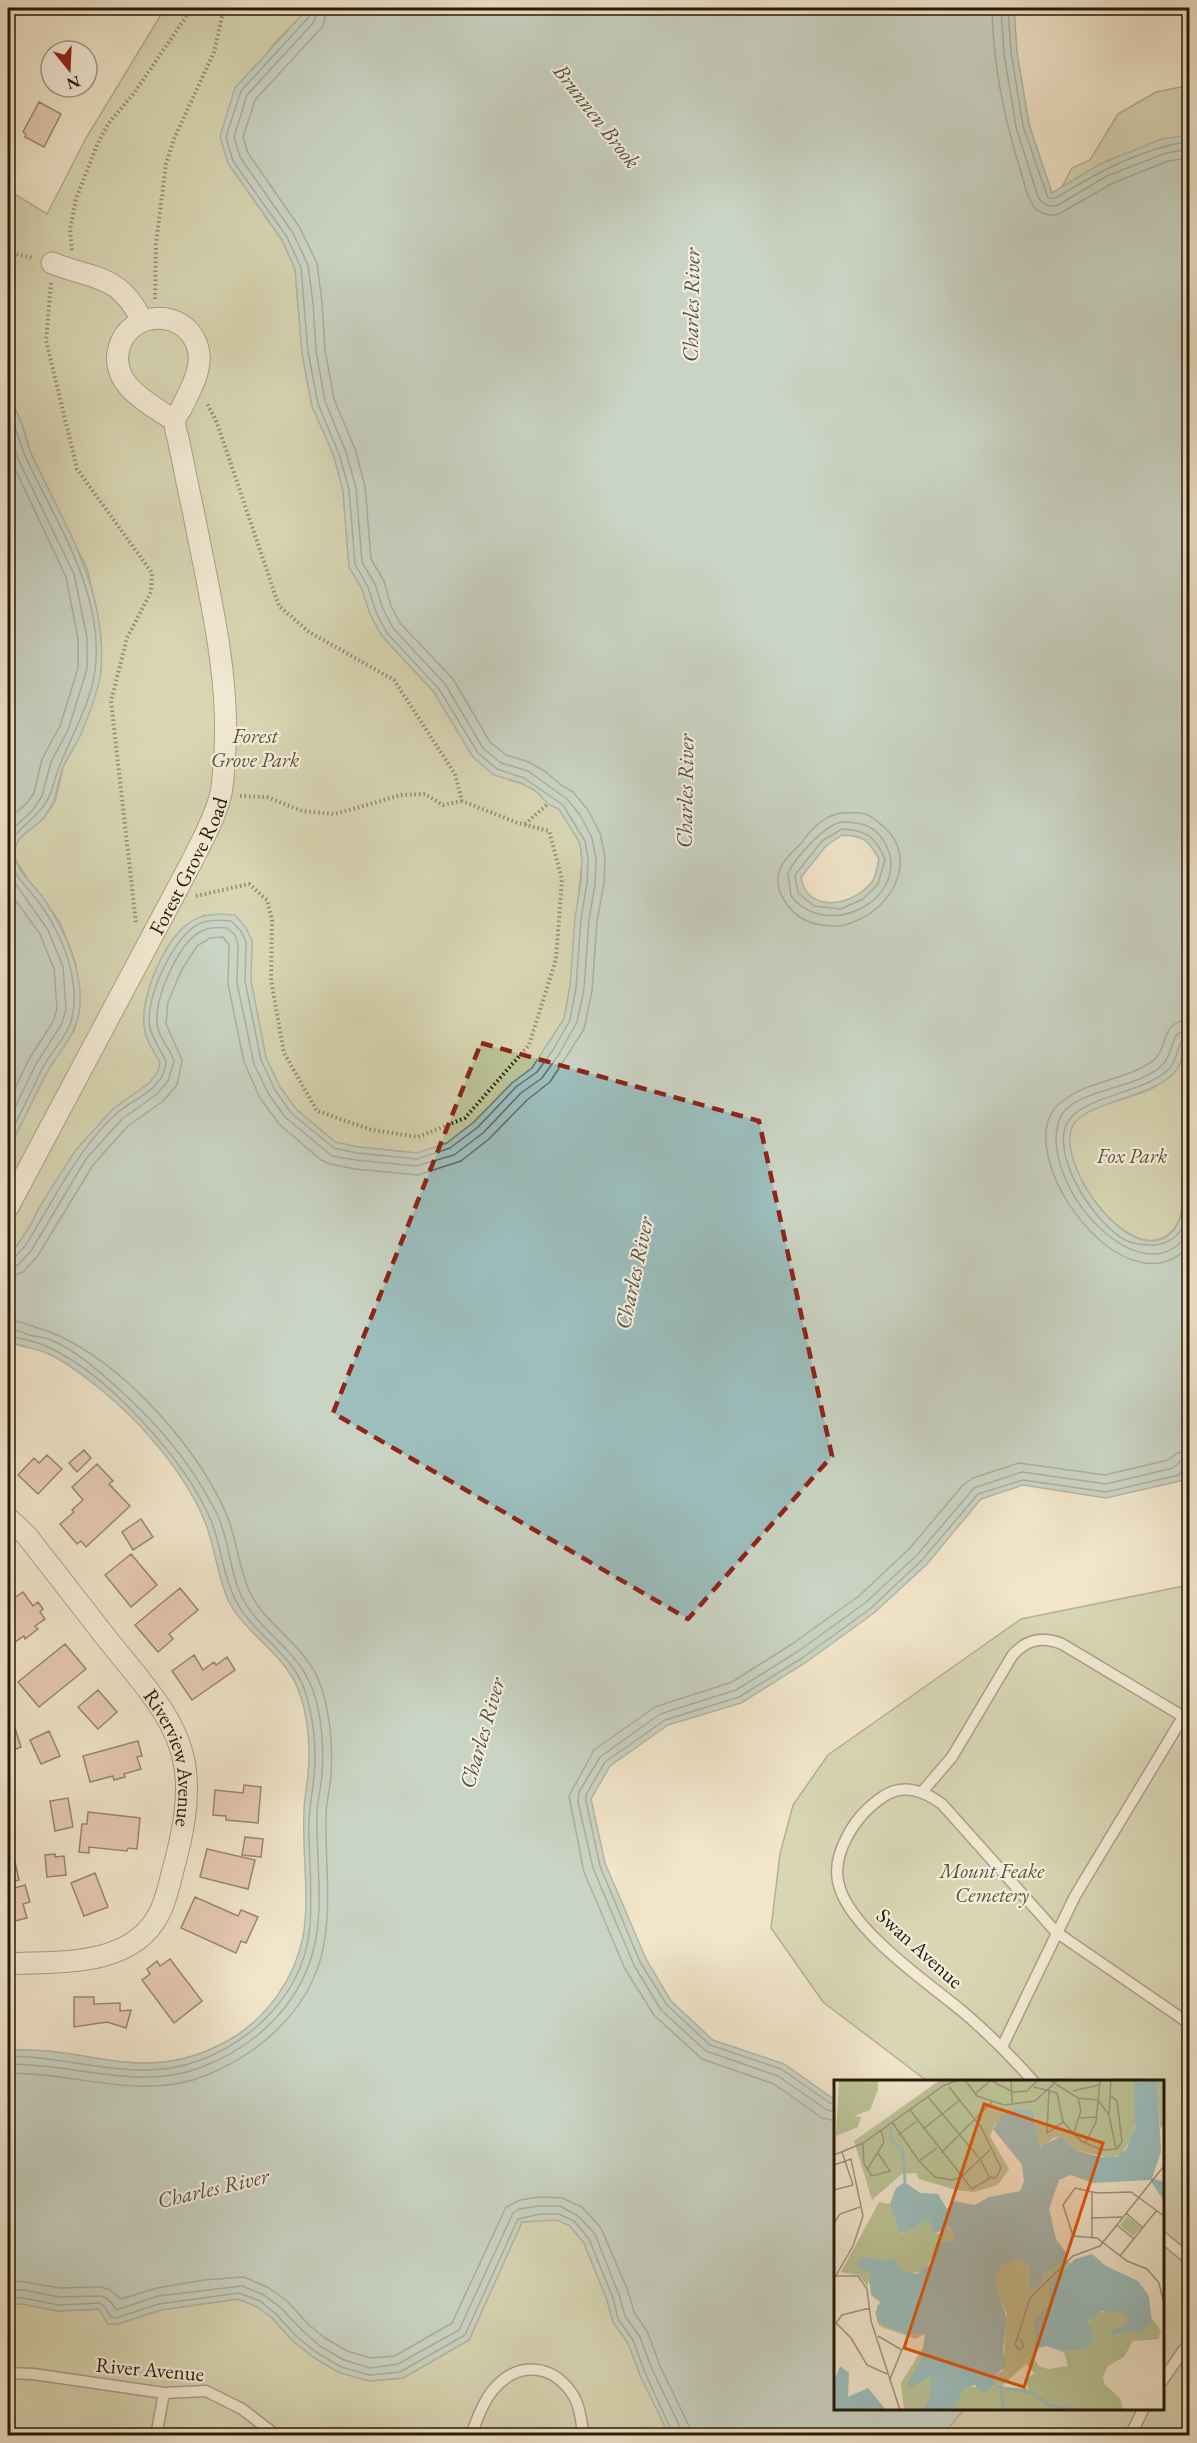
<svg xmlns="http://www.w3.org/2000/svg" width="1197" height="2443" viewBox="0 0 1197 2443" font-family="'EB Garamond',serif">
<rect width="100%" height="100%" fill="#f1e5cb"/>
<filter id="stains"><feTurbulence type="fractalNoise" baseFrequency=".00333" numOctaves="4"/><feColorMatrix values="0 0 0 0 .2 0 0 0 0 .09 0 0 0 0 .02 0 0 0 .5 -.17"/></filter>
<radialGradient id="worn" r=".72"><stop offset=".6" stop-color="#630" stop-opacity="0"/><stop offset="1" stop-color="#630" stop-opacity=".3"/></radialGradient>
<path fill="#bbc497" stroke="#716e50" stroke-width="1.5" d="M165,8h140l-1,5 -30,31 -9,13 -13,12 -24,94 54,77 13,29 7,84 10,53 22,50 9,35 6,76 13,22 8,25 12,22 52,56 39,65 36,23 12,3 15,8 12,13 11,5 21,34 2,16 -12,128 -6,32 -32,49 -20,15 -38,39 -27,21 -30,10 -59,-6 -23,-5 -39,-33 -16,-22 -14,-29 -15,-77 1,-40 -47,-26c-9,4 -17,8 -24,15 -20,21 -39,66 -37,94 0,15 10,26 16,39l-2,9 -10,12 -35,25 -38,42 -36,57 -9,18 -22,33v-109l40,-80 26,-39 5,-18 -3,-49 -6,-16 -10,-25 -19,-28 -13,-15 -13,-21v-11l5,-10 23,-19 12,-17 8,-35 17,-32 21,-63v-35l-5,-31 -9,-37 -56,-116 -10,-32 -13,-28v-203l39,24 39,-76z
M1181,87l8,1v166l-108,-42 -19,-25 10,-19 18,-8 28,-46 38,-22z
M1189,1033v123c-6,20 -3,55 -13,70 -36,53 -117,-53 -106,-95 8,-31 71,-29 93,-50 13,-12 22,-32 26,-48z
M1189,1585v850h-246l21,-26 198,-1v-326l-235,-1 -104,-79 -52,-74 9,-74 13,-49 35,-50 193,-136z
M557,2219l13,7 14,17 23,57 6,22 15,21 12,32 29,60h-661v-131h14l36,7 41,-2 9,15h10l43,-14 77,-11 18,7 16,12 21,23 20,16 25,15 31,9 34,-3 66,-38 53,-118z"/>
<path fill="#9cbebd" stroke="#6d7c75" stroke-width="1.5" fill-rule="evenodd" d="M305,8h709l3,44 12,72 23,69 48,-29 62,-25 27,-4v898c-3,12 -6,29 -14,39 -23,27 -97,30 -104,58 -12,43 69,149 105,97 11,-17 7,-51 13,-71v311l-5,13 -78,18 -83,-13 -42,14 -54,65 -53,49 -69,50 -64,40 -73,22 -58,41 -19,33 14,64 41,96 25,42 42,39 71,24 51,36 1,308 128,1 -21,26h-274l-29,-60 -12,-32 -15,-21 -6,-22 -23,-57 -14,-17 -13,-6 -35,2 -53,118 -66,38 -34,3 -31,-9 -25,-15 -20,-16 -21,-23 -16,-12 -18,-7 -77,11 -43,14h-10l-9,-15 -41,2 -36,-7h-14v-254c86,-4 140,39 226,-13 35,-22 61,-60 69,-100 7,-39 -1,-85 1,-125 0,-13 3,-25 4,-38 3,-26 0,-60 -10,-85 -14,-36 -53,-55 -70,-89 -11,-25 -13,-53 -23,-78 -11,-29 -36,-64 -56,-86 -24,-28 -68,-66 -100,-82 -13,-6 -29,-7 -41,-13v-82l22,-33 9,-18 36,-57 38,-42 35,-25 10,-12 2,-9c-6,-13 -15,-23 -16,-38 -3,-31 22,-90 50,-105 13,-7 27,-6 41,-5l11,13 6,13 -1,40 15,77 14,29 16,22 39,33 23,5 59,6 30,-10 27,-21 38,-39 20,-15 32,-49 6,-32 5,-69 6,-36 1,-23 -2,-16 -21,-34 -11,-5 -12,-13 -15,-8 -27,-8 -21,-18 -39,-65 -52,-56 -12,-22 -8,-25 -13,-22 -6,-76 -9,-35 -22,-50 -10,-53 -7,-84 -13,-29 -54,-77 -8,-26 15,-49 69,-75zM842,835c22,1 26,5 37,24 -2,8 -3,17 -7,23 -19,24 -65,33 -71,-5l25,-31z
M8,393c4,10 9,19 13,29 4,11 6,23 11,34 33,69 75,135 69,214 -1,18 -13,47 -20,64 -5,12 -13,21 -18,33 -7,18 -5,33 -19,50 -8,11 -27,17 -29,33 -2,19 19,35 29,49 23,34 49,92 29,132 -6,14 -17,25 -24,38 -15,27 -27,55 -41,81z"/>
<g fill="none" stroke-linecap="round" stroke-linejoin="round">
<path stroke="#626b62" stroke-width="1.5" d="M992,8c1,56 12,111 29,164 3,11 6,26 13,35 7,8 16,9 25,7l52,-30 57,-23 22,-3
M1001,8l3,45 12,74 22,70c5,8 11,11 20,8l49,-29 59,-23 24,-4
M1008,8l3,44 12,74 25,72h8c42,-26 84,-49 134,-57
M8,407c7,17 11,35 18,51 31,66 79,136 69,213 -6,42 -33,78 -43,118 -8,29 -42,40 -43,61 -1,23 22,40 34,58 21,31 41,81 26,119 -7,15 -20,28 -27,42 -11,23 -22,46 -34,69
M8,425l10,34 56,115 13,64v31l-19,61 -17,32 -9,34 -9,14 -25,23
M8,454l58,123 12,62v29l-18,58 -18,33 -8,34 -8,11 -18,15
M842,813c8,0 16,-1 23,1 7,2 13,8 19,13 33,29 11,76 -24,92 -7,3 -14,7 -22,7 -9,0 -23,-1 -31,-5 -18,-8 -35,-32 -27,-52 4,-12 15,-18 23,-28 9,-13 22,-26 39,-28z
M842,822c19,0 33,3 43,21 29,52 -55,101 -94,53l-3,-23c8,-16 36,-48 54,-51z
M842,829c24,1 33,7 43,30l-7,25 -15,15 -22,10 -27,-3 -16,-13 -3,-18 27,-34z
M8,873l40,57 15,37 3,43 -5,15 -25,39 -28,58
M8,890l32,44 14,35 3,40 -4,13 -24,37 -21,44
M1190,1020c-29,1 -21,23 -34,38 -3,4 -10,7 -15,10 -27,14 -60,15 -83,37 -50,48 67,213 132,140
M1190,1029l-13,5c-6,9 -6,21 -13,29 -23,27 -91,25 -104,55 -26,66 88,189 130,111
M1190,1037l-8,3c-4,8 -6,22 -13,29 -26,26 -95,27 -104,59 -10,35 30,95 60,112 8,4 18,5 27,5 12,0 24,-6 30,-17 7,-13 6,-31 8,-45
M8,1260l5,-1 12,-13c29,-45 51,-96 92,-133 18,-15 49,-25 49,-52 -6,-12 -13,-21 -16,-33 -6,-28 22,-87 45,-102 11,-7 24,-6 36,-5l10,10 5,11 -1,39 16,79 14,30 16,23 43,35 23,5 60,6 33,-11 28,-21 38,-40 21,-15 16,-22 17,-30 6,-32 5,-69 6,-36 1,-24 -3,-18 -22,-36 -39,-27 -27,-9 -19,-16 -39,-64 -52,-56 -11,-21 -8,-25 -13,-23 -6,-75 -10,-35 -21,-50 -10,-52 -7,-84 -14,-31 -54,-76 -7,-24 15,-46 68,-74 2,-9
M8,1268l10,-3 13,-14 55,-92 36,-40 35,-25 11,-13 6,-20c-4,-14 -16,-23 -17,-38 -2,-25 20,-78 43,-91 8,-5 18,-5 27,-4l8,7 3,9 -1,39 17,81 14,29 17,24 47,39 24,4 60,6 38,-11 29,-22 38,-40 21,-15 17,-24 18,-32 7,-33 5,-69 6,-36 1,-25 -4,-21 -12,-23 -13,-16 -39,-28 -27,-8 -18,-15 -38,-64 -52,-56 -10,-19 -8,-25 -13,-22 -6,-74 -10,-36 -21,-51 -9,-50 -3,-48 -5,-38 -15,-32 -53,-76 -6,-20 13,-42 67,-73 4,-14
M8,1277l15,-5 14,-15 56,-92 16,-18 19,-21 35,-25 14,-16 5,-25 -16,-36 2,-22 13,-31 16,-25 13,-8 13,-1 6,8 -1,39 16,78 16,36 19,26 42,36 9,4 25,5 63,6 43,-14 28,-22 38,-39 23,-18 34,-53 8,-38 5,-70 7,-38 1,-27 -5,-23 -12,-23 -15,-18 -12,-7 -15,-13 -17,-10 -23,-7 -16,-13 -37,-63 -53,-56 -9,-17 -7,-25 -13,-22 -6,-73 -10,-37 -21,-50 -9,-49 -3,-48 -5,-39 -17,-35 -52,-75 -5,-16 12,-37 68,-74 4,-18
M8,1320c9,0 18,4 27,7 74,20 160,115 190,184 11,24 13,53 23,77 14,35 55,55 70,91 12,28 15,67 13,97 -1,13 -5,27 -5,40 -1,40 5,81 -1,121 -8,66 -60,114 -118,138 -65,27 -133,-3 -199,-2
M8,1329c7,0 14,3 21,6 7,2 15,2 22,5 22,9 42,26 60,42 45,40 77,76 105,130 13,25 13,56 24,81 15,35 53,53 69,88 13,27 15,65 13,94 -1,14 -5,26 -5,40 -1,40 6,83 -1,123 -11,62 -57,107 -114,129 -63,25 -130,-4 -194,-3
M8,1336c12,2 30,6 42,12 58,27 134,111 160,170 11,25 12,54 24,79 16,35 56,54 70,91 9,26 13,59 10,87 -1,15 -4,29 -5,44 -1,38 5,77 0,115 -8,60 -56,107 -111,127 -62,23 -127,-5 -190,-5
M836,2104l-6,-1 -49,-34 -71,-24 -43,-40 -27,-43 -40,-96 -14,-65v-6l19,-33 60,-42 74,-23 63,-39 68,-49 52,-49 56,-66 45,-14 83,12 73,-17 4,-6 7,-2
M836,2112l-9,-2 -49,-34 -72,-25 -45,-41 -27,-45 -41,-97 -15,-66 1,-10 21,-35 60,-43 76,-24 61,-38 68,-49 52,-48 57,-67 48,-16 84,12 67,-16 8,-7 9,-1
M836,2121l-14,-3 -48,-34 -72,-25 -48,-44 -29,-46 -41,-97 -15,-76 25,-46 61,-43 77,-25 60,-38 67,-48 51,-48 53,-63 10,-7 46,-15 86,12 63,-15 9,-7 13,-2
M8,2281l17,1 35,6 41,-1 9,3 11,9 36,-11 47,-8 40,-3 25,11 18,13 22,24 16,13 22,13 24,7 24,-2 57,-33 54,-116 14,-7 19,-3 23,1 20,9 19,21 27,63 6,21 14,21 12,33 29,60 2,10
M8,2290h16l35,7 43,-1 6,3 9,11 41,-14 84,-10 22,9 17,13 22,23 17,15 24,14 26,8 28,-4 61,-34 54,-117 6,-4 20,-3h21l18,10 17,18 24,61 6,21 15,21 12,32 29,60 1,7
M8,2298h15l36,7 41,-2 4,3 7,11 5,1 43,-14 80,-11 21,8 16,13 21,23 19,15 25,15 29,8 30,-3 65,-37 53,-116 22,-5h19l15,7 15,18 24,59 5,21 15,21 12,33 29,63"/>
</g>
<path fill="#dca899" stroke="#271808" stroke-width="1.5" d="M1102,8h62v2l-62,1z
M39,102l22,12 -17,33 -19,-10 1,-3 -3,-2z
M84,1450l7,8 -14,14 -8,-9z
M47,1455l15,14 -24,25 -20,-19 16,-17 5,5z
M97,1464l16,17 -4,3 21,22 -44,41 -5,-6 -4,3 -17,-20 14,-12 -2,-2 11,-10 -11,-13z
M141,1519l12,18 -20,13 -11,-18z
M131,1554l26,31 -26,22 -26,-32z
M180,1588l18,22 -29,24 4,5 -15,13 -23,-27z
M23,1592l10,14 5,-4 5,7 -3,3 5,7 -10,7 3,3 -13,10 -1,-3 -12,8 -4,-6v-23l6,-5 -5,-8z
M65,1644l21,25 -47,38 -21,-25z
M194,1655l9,15 11,-8 2,3 11,-8 8,13 -43,30 -20,-29z
M98,1690l19,22 -19,17 -20,-22z
M15,1728l6,19 -13,5v-21z
M49,1731l11,25 -19,8 -11,-24z
M138,1741l4,15 -5,1 4,12 -17,5 1,3 -11,3 -1,-4 -23,6 -7,-26z
M244,1785l17,2 -3,36 -32,-3v-4l-13,-1 2,-25 28,3z
M68,1798l5,29 -18,4 -5,-30z
M88,1812l52,6 -3,31 -9,-1 -1,3 -38,-4v6l-10,-1 3,-28h5z
M245,1837l18,2 -2,18 -19,-2z
M207,1849l48,11 -7,29 -48,-12z
M13,1853l6,27 -11,3v-29z
M55,1854v3l9,-1 2,19 -19,2 -2,-22z
M95,1873l13,34 -24,9 -13,-33z
M25,1885l5,17 -7,2 4,14 -16,4 2,8 -5,1v-41z
M195,1897l43,19 3,-6 17,7 -12,26 -5,-2 -5,12 -55,-25z
M170,1959l32,42 -28,22 -32,-43 8,-6 -3,-5 10,-8 3,5z
M74,1997h20v7l26,-1v8l11,-1 -5,18 -19,-6 -33,5z"/>
<g fill="none" stroke-linecap="round" stroke-linejoin="round">
<g stroke="#5a4b39" stroke-width="13">
<path id="lane" d="M922,1792l30,-35 60,-101c14,-17 30,-20 50,-12l127,76
M1002,2047l73,-151 108,-179 7,-7
M1034,2082c-23,-26 -46,-49 -72,-71 -35,-29 -116,-84 -124,-130 -3,-16 2,-31 9,-44 8,-16 22,-31 37,-41 20,-13 40,-5 58,8l114,128 134,92
M1162,2237l28,23
M8,2373l25,1 131,19 42,-2 36,18 35,27
M1162,2381l28,-40
M156,2436l8,-43
M471,2436c5,-15 12,-34 22,-46 25,-30 60,-26 80,5 7,11 9,28 10,41
M1130,2436l14,-28"/>
</g>
<g stroke="#5a4b39" stroke-width="23">
<g id="street">
<path d="M52,263c43,17 68,11 90,58"/>
<path id="s1" d="M8,1207l183,-344c11,-22 23,-43 29,-66 3,-10 3,-21 4,-32 8,-84 -15,-172 -31,-255 -5,-22 -9,-44 -14,-67 -1,-6 -5,-16 -4,-22 0,-4 4,-9 6,-12 9,-19 24,-42 16,-64 -13,-37 -68,-35 -78,3 -10,37 31,56 56,73"/>
<path id="s2" d="M8,1518l19,18c27,35 54,69 81,104 30,38 70,78 77,127 5,35 -3,70 -12,103 -4,15 -7,31 -14,44 -28,54 -100,47 -151,50"/>
</g>
</g>
<path stroke="#271808" stroke-width="4" stroke-dasharray="1.5 3" stroke-linecap="butt" d="M72,250l-2,-20 6,-31 21,-54 11,-21 26,-31 58,-85
M8,252l25,6
M51,283l-5,57 31,129 75,104 -1,19 -24,46 -16,63 25,222
M155,299l1,-55 10,-80 8,-25 40,-87 10,-44
M240,796l27,1 35,14 33,3 66,-19 24,-1 18,11 19,-4
M525,824l23,-20
M196,896l53,-12 18,16 5,20 -1,60 13,73 33,58 55,19 46,7 47,-19 64,-73 27,-86 6,-80 -13,-48 -31,-8 -56,-22 -7,-27 -61,-94 -85,-48 -30,-26 -62,-183 -10,-20"/>
<use href="#lane" stroke="#f6eedd" stroke-width="10"/>
<use href="#street" stroke="#f6eedd" stroke-width="21"/>
</g>
<path d="M0 0H1197V2443H0ZM481,1043l278,78 73,335 -144,163 -355,-206z" fill="#f1e5cb" fill-opacity=".55" fill-rule="evenodd"/>
<path fill="none" stroke="#8f2418" stroke-width="4.5" stroke-dasharray="12 8" stroke-linejoin="round" d="M481,1043l278,78 73,335 -144,163 -355,-206z"/>
<g text-anchor="middle" dominant-baseline="central" stroke-width="4.5" stroke-linejoin="round" paint-order="stroke">
<g font-size="21" font-style="italic" fill="#5b543a" stroke="#f6eedd">
<text x="255" y="735">Forest<tspan x="255" dy="24">Grove Park</tspan></text>
<text x="1132" y="1155">Fox Park</text>
<text x="992" y="1870">Mount Feake<tspan x="992" dy="24">Cemetery</tspan></text>
</g>
<g font-size="21" fill="#271808" stroke="#f6eedd">
<text stroke="none"><textPath href="#s1" startOffset="386">Forest Grove Road</textPath></text>
<text stroke="none"><textPath href="#s2" startOffset="296">Riverview Avenue</textPath></text>
<text transform="translate(920 1948) rotate(42)">Swan Avenue</text>
<text transform="translate(150 2369) rotate(5)">River Avenue</text>
</g>
<g font-size="22" font-style="italic" fill="#505247" stroke="#f6eedd">
<text transform="translate(597 116) rotate(52)">Brunnen Brook</text>
<text transform="translate(691 305) rotate(-89)">Charles River</text>
<text transform="translate(685 791) rotate(-89)">Charles River</text>
<text transform="translate(634 1273) rotate(-78)">Charles River</text>
<text transform="translate(482 1733) rotate(-74)">Charles River</text>
<text transform="translate(213 2188) rotate(-13)">Charles River</text>
</g>
</g>
<g transform="translate(834 2080)">
<rect width="330" height="330" fill="#f1e5cb"/>
<path d="M5,0h39v10l-8,20 -16,6 7,1 -3,10 -22,9zM106,0h194l2,40 -4,17 -10,17 -11,4 -36,-8 -14,-14 -8,2 -9,10 -6,-4 -3,-27 -26,-4 -14,11 -5,12 19,33 -11,16 -24,7 -18,-2 -37,-11 -3,-6 -14,1 -30,26 -18,-59zM323,0h7v45l-4,3zM45,122l11,2 13,29 25,-13 8,14 6,-1 5,-7 7,7 -1,7 -12,2 -16,28 -18,5 17,59 -8,5 -37,-13 -4,-14 6,-9 -7,-5 -6,-18v7l-9,-12 -18,-3zM293,136l14,12 -8,8 -13,-11zM186,178l10,9 -1,18 4,4 9,-6 1,-8 22,-15 5,3 -20,19v20l-16,18 3,31 -4,7 6,8 9,3 20,-3 -4,-14 23,-4 7,-11 -6,-14 9,-10 15,-3 15,5v9l-19,8 9,2 28,-4 7,-11 3,3 6,10 -3,7 -25,2 -9,16 -16,9 -5,11 1,7 16,14 3,12h-169l7,-23h32l1,-11 9,-5 4,-57 -14,-30 8,-17zM192,284l8,9 -10,8 5,8 -28,-2zM93,261l8,43 -4,15 -6,11h-21l-3,-27z" fill="#bbc497" fill-rule="evenodd"/>
<path d="M300,0h23l4,72 -9,26 12,4v19l-14,-21 -57,3 -22,-8 -12,5 -10,29 7,30 11,15v5l-24,16 -1,8 -8,6 -5,-3 1,-19 -10,-9 -19,9 -7,15 13,37 -4,32 3,15 -12,10 2,8 -14,10 -7,-9 -12,4 -9,21h-31l7,-12 1,-22 -22,13 -1,-6 14,-25 3,-24h-20l-28,-12v-16l5,-5 -11,-6 -2,-23 -10,-4 -2,-6 7,-5 21,4 9,-2 8,13 15,2 13,-10 11,-22 12,-2 1,-7 -6,-7 -13,8 -7,-14 -22,12h-6l-10,-28 6,-16 9,-6 15,11 18,1 9,15 7,-8 21,4 14,-8 31,-6 4,-10 -2,-16 -29,-36 8,-13 13,-7 19,2 7,36 21,-11 14,14 25,7h16l10,-7 9,-22zM258,174l14,12 32,15 11,15 3,26 -8,9 -29,3 -8,-2 20,-8v-9l-25,-4 -14,11 6,15 -7,11 -23,4 -17,-6 -11,2 -2,-28 16,-18 -1,-19 26,-24zM6,286l9,7 -1,24 20,-9 18,22h-52v-29z" fill="#9cbebd"/>
<path fill="none" stroke="#9cbebd" stroke-width="3" d="M56,47l2,14 11,11 2,30M164,307l35,6 16,12 27,5M167,310l3,20"/>
<path fill="none" stroke="#a0937d" stroke-width="1.5" d="M131,0l12,16 27,9 31,-4 23,-21M156,0l23,12 14,-1 11,-11M177,0l1,23M277,0l-2,35 7,34M217,1l27,17 20,2 11,15M200,7l23,6 6,29M215,9l-2,44 16,-11 18,19 21,9 14,-1M239,11l26,-6M141,14l15,-13M277,16l6,5 5,41 -5,7M94,17l52,62 9,18 7,1 5,-10 -20,-41 -32,-40M76,30l62,79 18,-11M245,38l18,-1M58,42l27,39 18,-13M89,49l37,-29M240,52l7,-21 -3,-13M64,55l19,-14M29,63l1,21 8,12 18,-5 -12,-18M251,63l11,-21 4,-42M8,72l11,33M107,73l51,-51M0,75l29,-12 80,-57 15,-6M85,81l16,16 17,3 9,-3 29,-27M0,85l17,-6 12,57 -10,30 -19,33M33,90l17,-28 -3,-12M0,110l19,-5M292,133l17,15M330,136l-33,-24 -34,1 -22,-5 -12,17 10,31 24,2 30,23 20,8 12,14 5,21M257,138l31,-1M0,143l6,-9 20,-7M283,145l17,14M258,157v-45M286,176l37,-46M0,196h24l9,13 4,32 29,89M36,228l-28,7 -6,8 15,15 16,27 20,9M44,256l24,14 -12,29M186,259l4,7 -5,4 -4,-5 15,-47 43,-42 27,-10 64,-80"/>
<path fill="#de560c" fill-opacity="0.15" stroke="#de560c" stroke-width="3" d="M150,24l119,39 -79,244 -120,-39z"/>
<rect width="330" height="330" fill="none" stroke="#271808" stroke-width="3"/>
</g>
<rect width="1197" height="2443" fill="none" stroke="#f1e5cb" stroke-width="30"/>
<rect x="9" y="9" width="1179" height="2425" fill="none" stroke="#271808" stroke-width="3"/>
<rect x="15" y="15" width="1167" height="2413" fill="none" stroke="#271808" stroke-width="1.5"/>
<g transform="translate(69 69) rotate(162)"><circle r="28" fill="#f6eedd" stroke="#a39888" stroke-width="1.5"/>
<path d="M0-4.5L10 22L0 15L-10 22Z" fill="#8f2418"/>
<text y="-9" font-size="16" font-weight="bold" text-anchor="middle" fill="#271808">N</text>
</g>
<rect width="100%" height="100%" filter="url(#stains)"/>
<rect width="100%" height="100%" fill="url(#worn)"/>
</svg>
